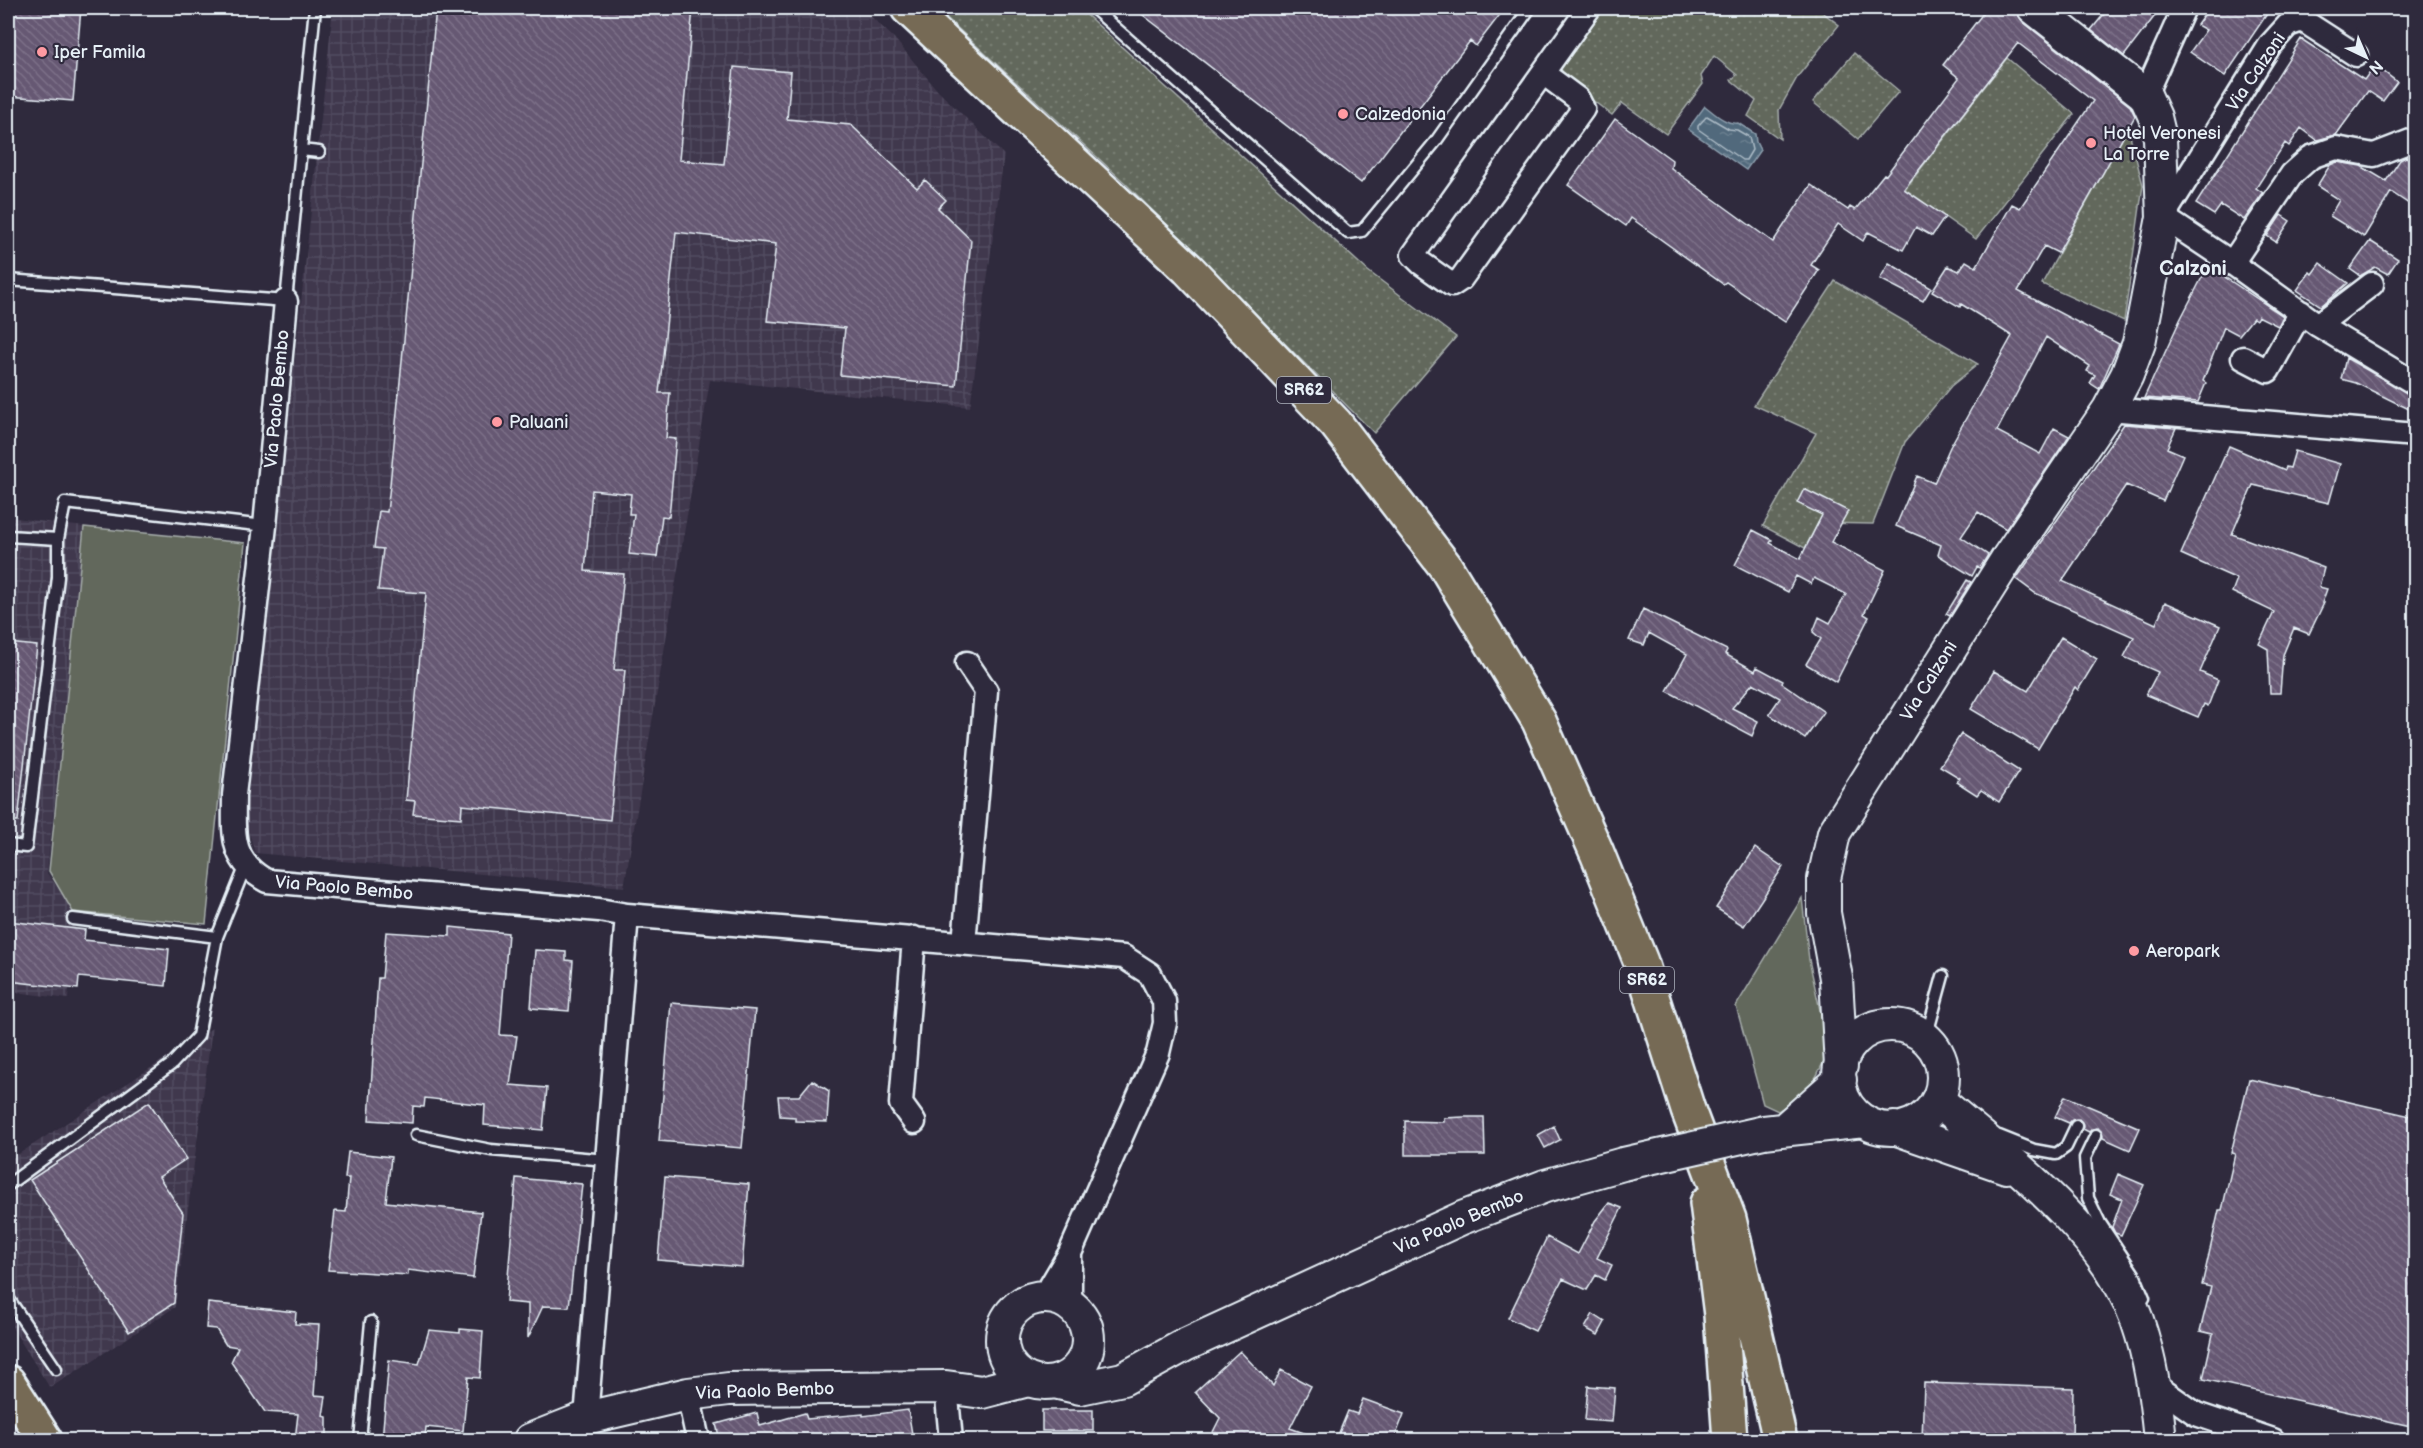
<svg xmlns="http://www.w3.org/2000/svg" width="2423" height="1448" viewBox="0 0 2423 1448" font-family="'Balsamiq Sans',sans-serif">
<defs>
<pattern id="industrial-grid" width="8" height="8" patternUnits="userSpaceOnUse" patternTransform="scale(1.5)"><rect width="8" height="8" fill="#40384d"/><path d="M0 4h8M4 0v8" fill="none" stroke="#524c5f"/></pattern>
<pattern id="grass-dots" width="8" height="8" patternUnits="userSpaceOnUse" patternTransform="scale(1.5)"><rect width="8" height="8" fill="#62685b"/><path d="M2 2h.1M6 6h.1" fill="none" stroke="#787e73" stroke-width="1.8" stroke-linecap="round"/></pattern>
<pattern id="water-ripples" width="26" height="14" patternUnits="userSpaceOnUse" patternTransform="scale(1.5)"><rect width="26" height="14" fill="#51697c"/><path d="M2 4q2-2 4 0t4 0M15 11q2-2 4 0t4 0" fill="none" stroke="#6a7f8f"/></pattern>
<pattern id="building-back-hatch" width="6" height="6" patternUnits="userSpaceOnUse" patternTransform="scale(1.5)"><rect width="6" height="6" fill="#665873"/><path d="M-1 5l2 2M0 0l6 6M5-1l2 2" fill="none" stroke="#7c7088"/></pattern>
</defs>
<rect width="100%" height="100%" fill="#2f2a3d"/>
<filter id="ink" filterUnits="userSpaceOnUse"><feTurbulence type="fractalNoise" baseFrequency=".0167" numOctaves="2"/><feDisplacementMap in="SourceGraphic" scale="12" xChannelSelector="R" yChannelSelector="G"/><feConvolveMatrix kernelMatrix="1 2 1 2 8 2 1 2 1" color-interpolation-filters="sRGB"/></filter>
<g filter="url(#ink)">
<path fill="url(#industrial-grid)" d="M333,8h529l32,30 44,53 66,64 -34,252 -260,-27 -86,507 -369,-34 -10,-33z
M8,517l76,10 -37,346 29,40 -8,86 -60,-8z
M212,1028l-37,279 -125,81 -42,-67v-160z"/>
<path fill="url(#grass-dots)" stroke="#a5acaa" stroke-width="1.5" d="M936,8h143l289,263 88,66 -82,96 -249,-250z
M1605,8h212l22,17 -41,51 -19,34 1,29 -32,-23 8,-15 -25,-21 6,-5 -23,-19 -13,20 2,8 -37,50 -44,-31 -10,12 -45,-34 -7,-14z
M1854,53l45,38 -41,48 -45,-37z
M2007,58l67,56 -98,125 -71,-50z
M2128,128l15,57 -19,136 -82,-37z
M1835,281l143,83 -27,22 -46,56 -32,82 -55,-1 -13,25 -42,-22 53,-93 -62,-28z"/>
<path fill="#62685b" stroke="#a5acaa" stroke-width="1.5" d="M84,527l161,16 -39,381 -133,-12 -24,-41z
M1802,898l7,62 20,91 -13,26 -17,21 -21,13 -15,-7 -27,-98z"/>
<path fill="url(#water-ripples)" stroke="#8d9fae" stroke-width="1.5" d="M1705,106c9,7 21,19 33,17l17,11 1,8 4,8 -14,20 -58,-41z"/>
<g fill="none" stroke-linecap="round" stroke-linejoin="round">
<path stroke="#acbbc6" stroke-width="1.5" d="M1707,116l22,13 8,1 12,7 3,13 -6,10h-4l-44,-31v-3z"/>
</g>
<path fill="url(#building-back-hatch)" stroke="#e8f1f8" stroke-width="1.5" d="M8,8h73l-8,93 -65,-5z
M436,8h257l-14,152 45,4 10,-97 57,5 -4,47 64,6 66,63 8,-8 21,20 -8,8 33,32 -15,146 -116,-11 5,-47 -78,-7 9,-77 -100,-12 -17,161h11l-4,45 10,1 -7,78 -7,-1 -5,41 -28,-3 5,-40h-5l2,-20 -39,-4 -7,81 39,3 -10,96h11l-15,150 -148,-15 -1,13 -48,-4 2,-13 -9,-1 20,-207 -48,-3 5,-41 -9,-1 5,-37 8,1 3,-27z
M1134,8h371l-29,38 -6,-5 -109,142z
M1987,8h29l2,7 5,7 107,84 5,10 -77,137 -14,-7 -26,45 101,53 -20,45 -9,-6 5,-8 -8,-4 3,-5 -44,-29 -49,94 43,23 14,-26 15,8 -63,93 -28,-17 -17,25 27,18 -8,13 -3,-1 -5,9 -34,-21 3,-10 -45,-19 21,-50 17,7 16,-36 62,-111 -51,-32 -1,3 -28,-16 16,-25 11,5 7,-10 10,6 36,-63 8,4 73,-107 -75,-58 -114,146 41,28 -13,19 -16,-9 -13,23 -35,-18 -5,9 -25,-17 -27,41 8,5 -34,52 -59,-40 -3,2 -92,-66 -5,8 -58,-41 47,-66 57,41 -1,8 102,74 38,-57 37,25 2,-3 5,3 29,-36 2,1 73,-97 -16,-13z
M2109,8h52l-37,48 -33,-26z
M2209,8h62l-46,68 -35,-24 16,-22 -9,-5z
M2301,39l63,41 11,-15 22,17 -14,19 -15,-10 -32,44 -19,5 -16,-12 -12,18 -4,-3 -29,45 7,5 -19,27 -23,-15 -7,10 -18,-11z
M2406,157l9,6v45l-24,-16 -27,45 -34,-21 9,-16 -22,-14 13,-21 7,-3 24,4 25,15 14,-21z
M2281,215l9,6 -14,21 -9,-6z
M2370,241l28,18 -10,15 -13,-7 -15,9 -10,-7z
M1889,263l42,25 -8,13 -43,-22z
M2320,263l28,20 -27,23 -24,-16 13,-18 2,2z
M2208,266l75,50 -5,10 -20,-10 -2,4 -3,-2 -14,17 -15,-8 -21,54 3,2 -8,19 -54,-4 36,-78z
M2346,358l69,39v15l-59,-29 -15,-4z
M2124,424l52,4 -9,20 16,7 -20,46 -37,-16 -64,96 94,43 9,-22 55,24 -20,46 18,8 -10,26 -4,-2 -6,13 -52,-22 12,-23 -34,-15 10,-20 -99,-44 -19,-14z
M2229,446l56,24 1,-3 4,1 5,-17 45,13 -11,39 -76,-18 -21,49 92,34 -5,19 8,2 -5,14h2l-15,31 -15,-6 -11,27 -3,38h-10l-2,-44 -9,-5 15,-32 -42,-20 5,-13 -56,-25z
M1804,489l44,22 -17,31 54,28 -21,44 5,3 -33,65 -30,-18 15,-25 -8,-7 6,-15 11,6 16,-29 -32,-16 -3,6 -15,-8 -8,16 -53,-27 18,-35 19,10 -2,3 30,16 22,-44 -25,-12z
M1967,580l4,2 -21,34 -4,-2z
M1643,609l84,41 -2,4 30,17 2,-4 26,14 -1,2 42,29 -19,27 -36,-25 11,-16 -27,-15 -21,25 26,13 -6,15 -85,-45 20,-37 -38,-21 -5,12 -15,-5z
M2061,637l36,22 -19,31 -3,-3 -37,62 -67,-40 23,-38 34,20z
M8,643l29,3 -19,175h-10z
M1961,734l58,37 -20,31 -18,-12 -4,5 -20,-13 3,-4 -20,-12z
M1755,848l28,19 -39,59 -28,-18z
M8,921l77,9 -1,10 85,9 -3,37 -87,-9 -1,12 -70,-8z
M450,927l58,6 -8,102 17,1 -7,49 37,3 -4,42 -59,-5 1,-20 -60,-7 -1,9 -11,-1 -1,17 -43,-3 9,-142h4l4,-46 64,4z
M535,950l31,2v8l7,1 -4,50 -38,-3z
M671,1003l84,7 -13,138 -83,-7z
M2249,1079l166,38v310l-212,-48 10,-45 -13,-3 11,-44 -9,-2 17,-75h3l13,-56 -4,-1z
M812,1080l17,11 -2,31 -32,-1v-4l-15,-1 -2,-20h21z
M2065,1096l75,32 -10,22 -27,-12 -1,-7 -3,-3 -7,1 -3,3 -6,-3 -1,-7 -3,-3 -7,1 -3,3 -14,-6z
M149,1102l37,57 -27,18 24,36 -9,90 -45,29 -99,-152z
M1464,1117h20l1,38h-80v-34l39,1v-4z
M1554,1126l6,14 -15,8 -7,-13z
M348,1152l43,5 -5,45 95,10 -8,66 -65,-8v5l-80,-5 7,-59 11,1 3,-34h-4z
M2118,1174l26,11 -23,50 -6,-2 -3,-6 10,-28 -12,-5z
M665,1177l84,7 -7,83 -84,-7z
M516,1178l66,6 -13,123 -26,-1 -15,32v-34l-22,-2z
M1609,1203l13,5 -25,50 15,7 -7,15 -9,-5 -9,15 -24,-11 -28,52 -27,-13 39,-81 31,17 17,-33z
M208,1303l88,9 -1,12 24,1 -5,70 12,1 -3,20 4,1v23h-32l3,-26 -33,-2 -34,-50 7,-15 -12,-2 -10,-16 -10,-1z
M1593,1314l12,8 -7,13 -13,-7z
M460,1329l23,2 -3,47 -12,-1 -5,54 -37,-4 -1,10h-4l-1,3h-38l7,-80 30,4 10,-34 31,3z
M1240,1351l33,35 8,-16 30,16 -21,42 28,10v2h-109l11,-22 -25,-26z
M1924,1383l149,5 -1,52h-150z
M1588,1386l27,2 -3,34 -27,-2z
M1363,1399l41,15 -10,26h-58l12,-29 9,3z
M908,1410l5,30h-193l-4,-16 41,-11 3,13 45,-13 2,6 56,-5v2z
M1042,1410h51v21h-51z"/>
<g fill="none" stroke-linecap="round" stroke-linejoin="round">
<g stroke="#e8f1f8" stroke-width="15">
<path id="lane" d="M1093,8l255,225 14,-2 74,-90 94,-133
M301,150l18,2
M8,280l278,21 29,-293
M8,536l50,3
M8,845l18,2 32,-270v-38l7,-36 200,23
M73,919l144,18
M1926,1038l17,-62
M416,1135l75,15 116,10
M2096,1135l-11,23 3,40 12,25 34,51 10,24
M1999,1136l35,14 22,4 10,-7 10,-21
M8,1185l164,-121 26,-28 19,-99 29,-72
M8,1298l48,71
M360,1440l11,-118"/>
</g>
<g stroke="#e8f1f8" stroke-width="27">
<path id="street" d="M2356,55l-54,-35 -14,5 -18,20 -107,172 69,46 86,62 98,59
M1543,73l35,26 5,10 -122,170 -9,6 -31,-22 -8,-8 176,-247
M2145,95l39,-87
M2232,263l60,-89 19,-17 25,-9 38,7 39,-15 3,1
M286,301l-21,225 -31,269c0,37 -5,66 33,86l332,29 28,5 -41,503
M2318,325l54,-41
M2243,358l25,13 33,-59
M2109,409l307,26
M627,915l497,42 26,17 14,27 1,22 -7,30 -88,200 -26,44
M964,943l22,-252 -19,-28
M914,1122l-13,-18 13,-166
M1070,1305v-50
M2155,1385l41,29 77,26
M946,1387l5,53
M688,1394l10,46"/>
</g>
<g stroke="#e8f1f8" stroke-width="36">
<path id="secondary" d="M1839 1077a52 52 0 1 1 104 0a52 52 0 1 1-104 0Z
M1841,1066l-5,-88 -12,-65v-34l10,-46 173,-274 102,-150 18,-34 12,-32 24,-126 -3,-79 -5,-21 -10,-22 -111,-87
M1938,1100c69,59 167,131 199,220 14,40 19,79 23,120
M1786,1128l54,-48
M1894,1128l112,39
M1764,1132l100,-11
M1002 1340a43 43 0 1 1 86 0a43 43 0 1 1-86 0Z
M1054,1382l26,6 43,-9 62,-34 277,-127 83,-32 78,-22
M530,1440l56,-22 102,-24 41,-5 217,-2 36,5 46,-12"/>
</g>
<g stroke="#e8f1f8" stroke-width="38">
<path id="highway" d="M908,8l280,261 148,155 109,142 94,155 58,132 44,109 47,148 41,109 51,221
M1707,1203l14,112 9,125
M8,1382l37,58"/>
</g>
<use href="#lane" stroke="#2f2a3d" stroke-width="10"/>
<use href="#street" stroke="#2f2a3d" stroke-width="22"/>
<use href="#secondary" stroke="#2f2a3d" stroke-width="32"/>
<use href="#highway" stroke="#766a54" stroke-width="33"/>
<g stroke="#e8f1f8" stroke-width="36" stroke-linecap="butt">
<path id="secondary-bridge" d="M1623,1164l141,-32"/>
</g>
<use href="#secondary-bridge" stroke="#2f2a3d" stroke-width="32"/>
</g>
</g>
<g fill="#ff9aa2" stroke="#2f2a3d" stroke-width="2">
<circle cx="42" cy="52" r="6"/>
<circle cx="1343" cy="114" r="6"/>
<circle cx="2091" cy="143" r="6"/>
<circle cx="497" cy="422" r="6"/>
<circle cx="2134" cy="951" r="6"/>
</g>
<g text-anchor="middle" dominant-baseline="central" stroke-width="4.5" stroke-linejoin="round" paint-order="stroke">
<g fill="#2f2a3d" stroke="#b0b5c0" stroke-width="1.5">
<rect x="1277" y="377" width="54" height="26" rx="4.5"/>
<rect x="1620" y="967" width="54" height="26" rx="4.5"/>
</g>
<g font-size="16" font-weight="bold" fill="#e8f1f8">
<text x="1304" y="390">SR62</text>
<text x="1647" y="980">SR62</text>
</g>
<g font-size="18" fill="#e8f1f8" stroke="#2f2a3d" text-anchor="start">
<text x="54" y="52">Iper Famila</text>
<text x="1355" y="114">Calzedonia</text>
<text x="2103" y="133">Hotel Veronesi<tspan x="2103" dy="21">La Torre</tspan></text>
<text x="509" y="422">Paluani</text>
<text x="2146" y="951">Aeropark</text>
</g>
<g font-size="18" fill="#e8f1f8" stroke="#2f2a3d">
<text transform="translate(2256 72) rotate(-56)">Via Calzoni</text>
<text transform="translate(277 399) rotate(-85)">Via Paolo Bembo</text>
<text transform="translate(1929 681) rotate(-58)">Via Calzoni</text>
<text transform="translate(344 888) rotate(5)">Via Paolo Bembo</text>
<text transform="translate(1459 1222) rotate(-23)">Via Paolo Bembo</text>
<text transform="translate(765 1391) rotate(-2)">Via Paolo Bembo</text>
</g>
<g font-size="20" font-weight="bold" fill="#e8f1f8" stroke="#2f2a3d">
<text x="2193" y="269">Calzoni</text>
</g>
</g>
<rect width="2423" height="1448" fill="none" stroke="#2f2a3d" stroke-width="30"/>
<rect x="15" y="15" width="2393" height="1418" fill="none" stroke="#e8f1f8" stroke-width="2" filter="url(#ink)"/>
<g transform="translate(2366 57) rotate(136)" stroke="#2f2a3d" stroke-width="4.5" paint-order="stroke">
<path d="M0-4.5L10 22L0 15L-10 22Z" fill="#e8f1f8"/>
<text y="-9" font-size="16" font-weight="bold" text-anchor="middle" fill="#e8f1f8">N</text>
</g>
</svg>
